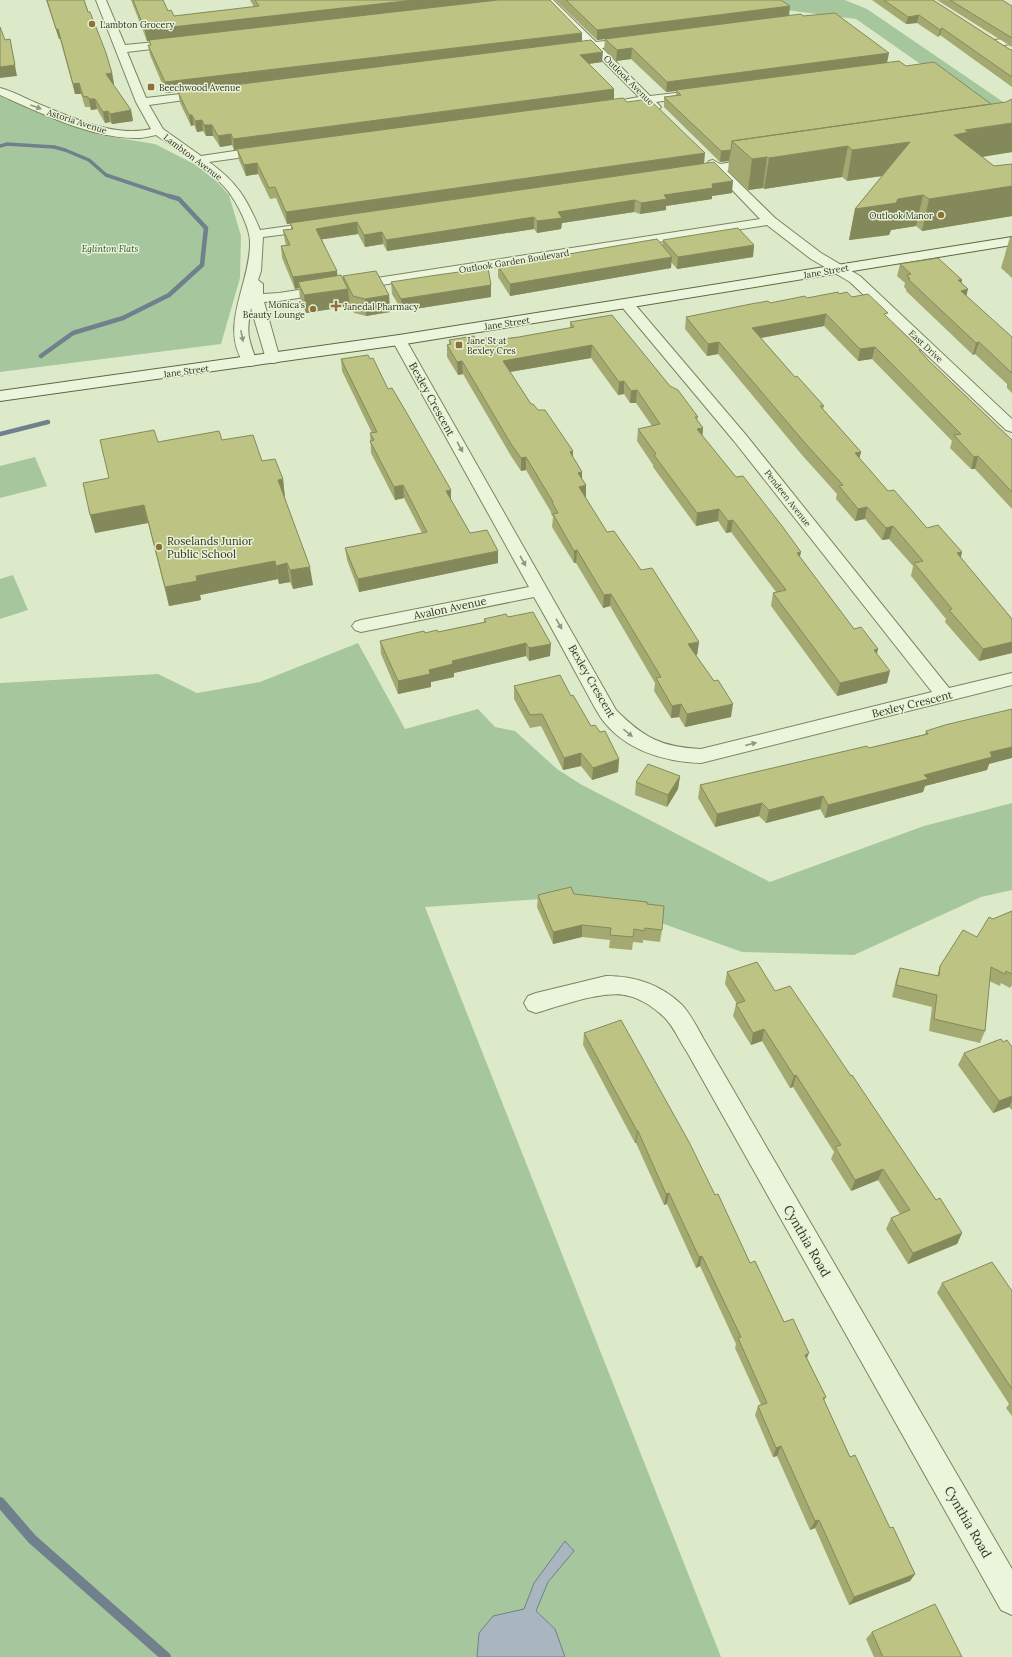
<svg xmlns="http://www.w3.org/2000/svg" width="1012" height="1657" viewBox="0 0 1012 1657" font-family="Lora,serif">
<rect width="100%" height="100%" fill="#ddeac9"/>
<path fill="#a6c79e" d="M771,0h74l22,9 145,99v20l-156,-109 -70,-9z
M0,96l100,39 55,9 51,26 23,25 12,41 -1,42 -19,66 -221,28z
M35,457l12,29 -47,12v-32z
M13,575l15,35 -28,9v-40z
M358,643l47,86 73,-20 17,18 20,4 42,38 25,16 188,97 154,-56 88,-23v87l-31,7 -127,58 -112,-3 -156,-56 -161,11 296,750h-721v-974l158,-9 39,19 63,-11z"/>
<path fill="#a9b6bf" stroke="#70808c" d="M565,1541l9,10 -26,31 -12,29 19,18 10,28h-88l2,-24 14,-17 31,-7 10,-26z"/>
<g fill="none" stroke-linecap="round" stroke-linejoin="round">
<path stroke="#70808c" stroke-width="3.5" d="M0,146l7,-2 47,3 11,3 24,10 17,15 66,22"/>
<path stroke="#70808c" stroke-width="4.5" d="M41,356l32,-23 50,-15 46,-23 33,-30 4,-37 -27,-29 -10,-3
M0,434l48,-12"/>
<path stroke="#70808c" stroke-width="10" d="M0,1502l32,37 134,118"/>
<g stroke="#7c845f" stroke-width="2">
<path id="street" d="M96,0h10l19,45 51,-5 5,3 -5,3 -49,6 19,46 60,-7 6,3 -6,3 -57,8 14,24 38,27 66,-10 4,1 2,3 -2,3 -4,1 -58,8c28,20 38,37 51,68l51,-7 5,1 1,3 -1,3 -5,1 -48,6 -2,34 -3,9 5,4v10l16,-1 481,-74 -45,-47 -24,4 -4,-1 -2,-3 2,-3 21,-3 -1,-2 2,-3 4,-1 7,4 37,-5 4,1 2,3 -2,3 -34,5 48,47 46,35 39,23 152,143v13l-6,-2 -156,-148 -39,-23 -44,-34 -488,76 -15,1 16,57 -2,3 -5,1 -5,-1 -2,-3 -15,-51c-5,26 -3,30 6,54l-2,3 -5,1 -5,-1c-27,-38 5,-80 5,-121 1,-15 -13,-41 -22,-53 -16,-20 -51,-41 -72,-56 -6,1 -12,3 -18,3 -46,1 -97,-25 -138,-43v-7c12,3 23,9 34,14 34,14 79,36 117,27l-15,-27z
M542,0h11l43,42 37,-4 4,1 1,2 -1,2 -35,5 48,48 43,-5 6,3 -6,3 -37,5 5,5 -2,2c-7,2 -9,-1 -14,-6l-24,3 -4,-1 -2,-2 2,-2 22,-4 -48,-48 -26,2 -1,-2 1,-2 20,-3z
M1012,38v6l-18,2 -5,-3 5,-3z
M627,300l5,1 114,134 203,253 63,-15v12l-311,78c-37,-1 -77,-13 -100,-45 -9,-14 -16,-29 -24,-43 -14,-26 -28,-52 -43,-78l-173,35 -6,-2 -3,-4 3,-4 6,-2 168,-33 -137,-247 2,-3 5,-1 5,1 2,3 210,370c28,28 45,37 85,39l231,-57 -198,-251 -112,-134 -2,-3 2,-3z
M606,976c28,0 54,8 75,28 9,9 16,23 22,34l309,531v46l-11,-5 -314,-558c-7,-10 -13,-25 -22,-34 -9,-9 -23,-19 -36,-22 -23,-7 -69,10 -93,17l-8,-3 -4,-7 4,-7 8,-3z"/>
</g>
<g stroke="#606642" stroke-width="2">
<path id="secondary" d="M1012,237v8l-613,100 -399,56v-10l399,-56z"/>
</g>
<use href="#street" fill="#ebf5db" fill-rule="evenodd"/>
<use href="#secondary" fill="#ebf5db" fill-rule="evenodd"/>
</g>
<path fill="#a3a971" d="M46,0h38l28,73 2,11h-1l18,26 2,11 -21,3 -2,-2 -5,1 -8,-14 -6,1 -1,-3h-5l-4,-13h-6l-15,-55h-1z
M131,0h32l5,11 6,5 80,-9 -4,-7h300l32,41 20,21 -13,2 25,35 13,3 77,62 28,29 -20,3v3l-46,7v4l-26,4 -6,-2 -72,11 -1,6 -24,4 -3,-4 -147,22 -4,-7 -18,3 -7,-13 -36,5 15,37 6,2v-2l46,19 1,17 -24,4 -12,-3 -5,-10 1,3 -44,7 -6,-14 -1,-11 -4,1 -13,-31 -1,-12 5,-1 -1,-3 -2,-12 8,-1v-6l-4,1 -11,-26 -6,1 -12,-25 -12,2 -7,-16 -2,-10h-3l-2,-5 -12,2 -7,-11h-7l-3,-5 -6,1 -3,-7 -3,1 -11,-23 -2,-11 116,-15 -128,16 -16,-38 -2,-10h2l-1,-4h-2z
M555,0h226l8,16h14l84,46 125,90 -30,5 12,9 18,-2v52l-90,15 -6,-5 -25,4 -2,5 -40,5 6,-31 27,-33 -35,5 -5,-4 -78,12 -1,-1 -15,2 -20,-19 1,-10 -9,1 -56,-55v-10l12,-2v-4l-10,1 -35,-33 -15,2 -12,-12 1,-10 -8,1z
M872,0h61l76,49 3,1v37l-72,-52 -2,2 -21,-14 -11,1z
M937,0h65l10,6v41z
M1010,237h2v41l-11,-10z
M663,240l91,5 -1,12 -76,12 -6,-7v6l-161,28 -12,-19v-11l164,-20z
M900,264l62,16 -1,3 7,6 -2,7 46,41v56l-5,-5v-4l-32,-30 -2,1 -67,-64v-2l-2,-2 1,-4 -8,-7z
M391,282l100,3v12l-89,14 -10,-17z
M839,294l13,3 35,20 42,44 83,79v69l-37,-40h-4l-21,-21 2,-7 -80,-82 -14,2 -34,-35 -63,12 34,39 29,29 -1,3 38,43 -2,6 29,33 39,37 35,24 -1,6 51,61v34l-33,8 -34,-39 1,-3 -35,-43 2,-10 -24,-27 -7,1 -17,-21 -10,2 -19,-22 1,-5 -35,-39 -84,-101 -11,2 -22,-27 1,-12 84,-14z
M570,322l100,64 28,31 -1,3 6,8 -1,8 98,121 54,72 24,20 -1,4 10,30 -50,13 -66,-90 2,-13 3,-1 -45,-60 -5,1 -8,-12 -22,5 -43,-59v-2l-16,-24 1,-12 14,-3 -16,-23h-6l-6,-9 -6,1 -27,-37 -81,14 21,32 7,6 35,41v6l9,15v7l4,6v13l21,34 34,38 58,72 -2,13h-2l36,62 -46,10 -6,-10 -8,1 -17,-27 1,-8 -45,-77 -7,2 -27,-45h-2l-22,-36 1,-10 -2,-3v-2l-25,-42 -5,1 -10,-15 -48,-82 -5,1 -11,-18v-12l2,-1v-4h45l25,-3 51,-9z
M341,359l47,30 82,144 28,18v12l-139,29 -12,-32 -2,-12 77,-15 -18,-35 -9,2 -24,-47 -1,-20h2l-30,-62z
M222,440l40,21 21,18 2,19 28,87 -20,4 -3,-7 -11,2 -1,-5 -78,16 1,5 -32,6 -21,-83 -53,10 14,-55 49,-36z
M508,617l42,39 -21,5 -3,-5 -72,17v4l-23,5v5l-33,7 -17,-40 -1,-13 45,-8 13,-1 46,-10v-3z
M514,686l57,10 20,30 9,6 19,27 -1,13 -26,8 -11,-14 -18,4 -22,-44 -11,2 -16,-29z
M926,731l63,33 -2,6 -62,16 -2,6 -98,26 -5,-9 -54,14 -7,-7 -44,11 -17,-29 2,-13 169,-37 56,-14z
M680,776l-2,13 -11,18 -32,-12 1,-13z
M574,894l73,10 15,26 -2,12 -17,-2v3l-10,-1 -1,8 -23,-2 1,-8 -28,-3 -29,7 -16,-37 1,-12z
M1012,911v74l-2,3 -9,-5 -1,3 -11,-5 -4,50 -5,12 -51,-12 3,-24 -40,-10 4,-17 4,-12 37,8 3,-10 37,-29 16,-18z
M727,972l48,19 76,85 85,124 26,33 -5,11 -49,20 -22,-35 5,-11 9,-4 -22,-34 -27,11 -20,-32 3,-7 -41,-65 -3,1 -28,-47 -11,4 -18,-29 3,-12h1l-12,-20z
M584,1033l131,162 35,68 34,59 23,36 19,39 -2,4 26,56 65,117 -5,7 -61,24 -34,-77 -5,2 -33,-74 -4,1 -18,-42 3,-9 3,-1 -26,-57 1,-4 -36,-78 -4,2 -29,-64 -3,1 -28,-62h-1l-52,-98z
M1003,1042l9,5v63l-3,-3 -16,6 -35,-48 6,-12z
M942,1283l70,8v125l-6,-8 3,-4 -72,-111z
M872,1632l90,25h-88l-8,-18z"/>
<path fill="#84895c" d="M414,0h95l-362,41 -2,-11z
M790,6l-1,11 -192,23v-10z
M919,15l-2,8 -11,1 2,-7z
M942,28l-2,7 -2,2 2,-7z
M56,29h2l2,10h-1z
M582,33v10l-416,50 -1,-11z
M10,39l7,37 -17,2v-11z
M632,48l-1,11 -15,2 1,-11z
M603,52l-1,10 -22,3v-10z
M889,53l-2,10 -211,27v1l-10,1 1,-10z
M112,73l2,11h-6l-2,-10z
M79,83l2,11h-6l-2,-10z
M614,89v11l-380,50 -1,-11z
M89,99h6l2,10 -6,1z
M131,110l2,11 -21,3 -2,-10z
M108,111l2,11 -5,1 -2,-11z
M189,115h3l2,10 -3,1z
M202,120l1,11 -6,1 -2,-11z
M1012,123v29l-50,8 -8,-25 11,-5z
M204,125h8l1,11h-7z
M231,134l1,11 -12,2 -2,-11z
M910,142l-7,31 -56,8 5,-31z
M848,146l-6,31 -78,12 5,-31z
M731,150l-2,11 -9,1 1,-11z
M705,153l-1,11 -417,60 -1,-12z
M767,157l-4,31 -15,2 4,-31z
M257,163l1,11 -12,2 -2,-11z
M733,181l-1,12 -20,3v3l-46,7v4l-26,4 1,-11 23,-8 48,-11z
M1012,186v30l-90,15 7,-32z
M923,195l-7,31 -25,4 -2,5 -40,5 6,-31 43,-10z
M635,200l-1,12 -72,11 -1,6 -24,4v-12l21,-9z
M534,217v12l-147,22 -1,-11z
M357,222l1,12 -40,6 -2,-11z
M382,232l1,12 -18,3 -1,-12z
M754,245l-1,12 -76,12 1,-12z
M672,257l-1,11 -161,28v-12z
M337,271l1,11h-40l1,6 -4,1 -2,-12z
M958,280h4l-3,11z
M491,285v12l-89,14 -1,-12z
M348,289l2,17 -44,7 -2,-18z
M968,289l-3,12 -4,-10z
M389,295l1,17 -24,4 -1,-17z
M826,314l-2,12 -74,14 2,-12z
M719,342l-1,12 -11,2 1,-12z
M979,342l-4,12 -2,1 3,-12z
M592,345l-1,13 -88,15v-12z
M875,347l-3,12 -14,2 2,-12z
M462,361l1,13 -5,1 -1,-13z
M624,381v13l-6,1 1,-13z
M637,390l-1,13h-6l1,-12z
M703,428l-1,12 -5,-11z
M573,451l-1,13 -2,-12z
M861,452l-3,12 -3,-11z
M978,456l-3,13h-4l3,-12z
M526,457v13l-5,1v-13z
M582,472v13l-4,-12z
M283,479l2,19h-5l-2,-18z
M403,485l1,13 -9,2 -1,-13z
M586,485v13l-7,-11z
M451,490v13l-5,-12z
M144,505l4,18 -53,10 -5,-18z
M867,507l-2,12 -10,2 3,-12z
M719,509l-1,12 -22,5 1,-13z
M733,520l-2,12 -5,1 2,-12z
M893,526l-4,13 -7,1 4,-12z
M577,550l-1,13h-2v-12z
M498,551v12l-139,29 -1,-13z
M801,552l-3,13 -1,-12z
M962,552l-4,13 -1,-12z
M275,561l3,18 -78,16 1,5 -32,6 -4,-19 31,-11z
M287,563l3,19 -11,2 -3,-18z
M310,567l3,18 -20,4 -3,-19z
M611,594l-1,12 -7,2 1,-13z
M699,642l-2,13 -11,2 2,-13z
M1012,642v11l-33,8 4,-12z
M526,643v13l-72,17v4l-23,5v5l-33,7v-13l54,-20z
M551,644l-1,12 -21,5v-13z
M878,649l-3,12 -1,-11z
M890,671l-3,12 -50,13 3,-13z
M681,704l-2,13 -8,1 1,-12z
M733,704l-2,13 -46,10 2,-13z
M1012,747v11l-23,6 -2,6 -62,16 -2,6 -98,26 3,-13 96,-30 66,-23z
M581,753v13l-18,4 1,-12z
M619,759l-1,13 -26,8 1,-12z
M680,776l-2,13 -11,18 1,-12z
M823,796l-3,13 -54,14 3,-13z
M762,803l-3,13 -44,11 2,-13z
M582,925v12l-29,7v-12z
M764,1029l-2,12 -11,4 2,-12z
M796,1075l-3,12 -3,1 4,-12z
M1012,1096v5l-3,6 -16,6 6,-12z
M637,1131h1l-2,12h-1z
M883,1169l-5,11 -27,11 4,-11z
M669,1193l-2,11 -3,1 2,-11z
M962,1233l-5,11 -49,20 5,-11z
M702,1256l-2,10 -4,2 3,-11z
M809,1353l-4,10v-8z
M781,1446l-4,10 -4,1 3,-9z
M819,1520l-4,8 -5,2 5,-9z
M915,1574l-5,7 -61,24 5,-8z"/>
<path fill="#bdc483" stroke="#84895c" d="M47,0h37l4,12h2l16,41 6,20 -6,1 25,36 -21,4 -2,-3 -5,1 -8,-13h-6l-1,-2 -5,-1 -4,-13 -6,1 -15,-55h-2z
M133,0h30l5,11 3,-1 3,6 85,-10 -4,-6h159l-269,30z
M498,0h52l32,33 -417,49 -17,-37h3l-2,-5z
M566,0h215l9,6 -193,24z
M884,0h49l76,49 3,1v27l-70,-49 -2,2 -21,-15 -11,2z
M950,0h52l10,6v32z
M835,13l54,40 -222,29 -35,-34 -15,2 -12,-11 196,-25 2,2z
M0,27l5,13 5,-1 5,26 -15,2z
M591,40l12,12 -23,3 34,34 -381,50 -2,-5 -13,2 -6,-11h-8l-2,-5 -7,1 -3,-6h-3l-11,-23z
M899,61l7,5 28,-4 57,42 -259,37 -1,9 -10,1 -57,-54 17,-2 -5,-5z
M623,98l4,4 22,-3 56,54 -419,59 -11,-25 -6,1 -12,-25 -13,2 -7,-16z
M1012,99v24l-47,7 4,2 -15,3 40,31 18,-2v22l-83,13 -6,-4 -25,4 -2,4 -41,6 55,-67 -58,8 -4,-4 -79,12 -2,-1 -15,2 -20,-18 274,-39z
M714,162l19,19 -21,3 1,4 -49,7 3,4 -26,4 -6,-3 -77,12 4,6 -25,3 -3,-4 -148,23 -4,-8 -18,3 -7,-13 -41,7 21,42 -44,6 -12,-31 9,-1 -7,-15 10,-1 -3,-6z
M738,228l16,17 -76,12 -15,-17z
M657,239l15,18 -162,27 -12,-18z
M938,258l24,22h-4l10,9 -7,2 51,46v36l-33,-31 -3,1 -68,-64h2l-3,-4 4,-1 -11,-10z
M488,268l3,17 -90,14 -10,-17 46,-7z
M376,271l13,24 -24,4 -12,-3 -10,-20z
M341,275l7,14 -44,6 -6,-13z
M838,292l1,2 8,-2 5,5 16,-3 20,19 -4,1 37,36h-2l10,11 83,79v52l-34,-36 -4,1 -20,-22 7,-1 -86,-87 -15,2 -34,-35 -74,14 43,49 2,-1 27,30h-4l41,46 -6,1 33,38 6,-1 33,38 11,-3 24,27 -5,1 55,66v23l-29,7 -34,-39 3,-1 -38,-46 9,-2 -30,-35 -7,2 -19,-21 -9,2 -19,-23 4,-1 -38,-42 -86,-101 -11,2 -22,-27 65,-13 17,-3 2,2 35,-7 2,2z
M612,315l58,71 8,4 20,27h-3l8,11 -6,1 39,48 7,-1 39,50 19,26 -4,1 57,76 7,-2 17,22 -4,1 16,21 -50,12 -67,-90 13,-3 -53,-70 -5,1 -9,-12 -22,4 -43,-58 2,-1 -18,-25 22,-5 -23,-34 -6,1 -7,-10 -5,1 -27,-37 -89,16 28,43h2l5,6h7l28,41 -3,1 12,20 -4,1 8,12 -7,2 28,45 7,-1 27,39 11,-2 47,74 -11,2 26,37 4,-1 15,24 -46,10 -6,-10 -9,2 -16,-28 5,-1 -50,-83 -7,1 -27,-45 -3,1 -21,-37 5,-1 -6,-11h1l-27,-45 -5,1 -10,-14 -49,-83 -5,1 -10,-17 4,-1 -2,-4 25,-4 2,4 16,-3 2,3 25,-3 55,-10 -4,-5z
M368,355l2,4 3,-1 15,31 4,-1 13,22 46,80 -5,1 24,42 17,-3 11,21 -140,28 -13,-31 82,-16 -24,-47 -9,2 -24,-46 4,-1 -4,-7 7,-1 -36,-73z
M154,430l4,12 61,-11 3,9 31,-5 9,26 13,-2 8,20 -5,1 32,87 -20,3 -3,-7 -11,3 -1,-5 -79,15 1,5 -32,6 -21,-82 -54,10 -7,-32 26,-5 -9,-38z
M533,612l18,32 -22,4 -3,-5 -74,18 1,3 -24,6 1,4 -32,7 -18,-40 44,-10 1,2 12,-3 1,2 48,-10 -2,-3 22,-5 2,3z
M560,675l11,21 2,-1 18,31 4,-1 5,7 5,-1 14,28 -26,9 -12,-15 -17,5 -22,-44 -12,1 -16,-29z
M1012,709v38l-22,5 2,5 -68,18 4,4 -100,26 -5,-9 -54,14 -7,-7 -45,11 -17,-29 167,-39 2,2 59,-14 -2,-3 19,-6z
M648,764l32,12 -12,19 -32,-13z
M571,887l3,7 73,8v2l17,2 -2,24 -17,-2 -1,3 -10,-2 -1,8 -23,-2 1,-7 -29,-3 -29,7 -15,-37z
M1012,911v63l-6,-3 -1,3 -14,-7 -6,64 -51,-12 3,-24 -41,-10 4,-17 39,8 1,-10 23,-36 14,7 12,-20 4,2z
M757,962l18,29 15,-5 61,90 1,-1 84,125 4,-2 22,35 -49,20 -22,-35 19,-8 -27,-41 -28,11 -20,-33 6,-2 -45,-70 -2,1 -30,-47 -11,4 -17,-29 9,-3 -18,-29z
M621,1020l68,122 26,53 3,-1 32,69 5,-2 29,61 9,-3 16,34 -4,2 21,42 -3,1 27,59 5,-2 35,73 3,-1 22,47 -61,23 -35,-77 -4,1 -34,-75 -5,2 -18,-42 9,-3 -29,-65 3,-1 -39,-81 -3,1 -30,-64 -3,1 -28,-63h-1l-53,-98z
M1001,1039l2,3 4,-2 5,7v49l-13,5 -35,-48z
M992,1262l20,29v98l-70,-106z
M935,1604l27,53h-79l-11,-25z"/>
<defs><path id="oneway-solid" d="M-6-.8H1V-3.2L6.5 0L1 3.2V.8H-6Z"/></defs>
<g fill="#8f967e">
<use href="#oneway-solid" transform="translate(36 107) rotate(20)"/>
<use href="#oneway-solid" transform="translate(242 336) rotate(79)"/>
<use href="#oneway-solid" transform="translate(460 447) rotate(61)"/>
<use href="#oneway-solid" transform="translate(523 561) rotate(61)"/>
<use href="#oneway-solid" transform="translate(559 624) rotate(61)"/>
<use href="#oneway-solid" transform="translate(628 733) rotate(39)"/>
<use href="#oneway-solid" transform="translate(751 744) rotate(-14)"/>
</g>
<g fill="#8d7136" stroke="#e8f2d8" stroke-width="1.5">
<circle cx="92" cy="24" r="4"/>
<rect x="147" y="83" width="8" height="8" rx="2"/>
<circle cx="941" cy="215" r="4"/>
<path d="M334 300h4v4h4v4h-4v4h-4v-4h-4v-4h4z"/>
<circle cx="313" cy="309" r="4"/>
<rect x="455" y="341" width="8" height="8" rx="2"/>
<circle cx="159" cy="547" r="4"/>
</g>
<g text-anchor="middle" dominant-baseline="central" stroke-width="3" stroke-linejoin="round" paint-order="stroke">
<g font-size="9" fill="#333621" stroke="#e8f2d8" text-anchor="start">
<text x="100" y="24">Lambton Grocery</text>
<text x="159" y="87">Beechwood Avenue</text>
<text x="933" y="215" text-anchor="end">Outlook Manor</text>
<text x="305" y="304" text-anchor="end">Monica's<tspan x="305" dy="10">Beauty Lounge</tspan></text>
<text x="344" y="306">Janedal Pharmacy</text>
<text x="467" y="340">Jane St at<tspan x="467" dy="10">Bexley Cres</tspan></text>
</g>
<g font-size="9" fill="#333621" stroke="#e8f2d8">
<text transform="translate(629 80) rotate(45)">Outlook Avenue</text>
<text transform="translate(77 121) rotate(18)">Astoria Avenue</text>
<text transform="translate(193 157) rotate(37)">Lambton Avenue</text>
<text transform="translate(514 261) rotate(-9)">Outlook Garden Boulevard</text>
<text transform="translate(826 271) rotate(-10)">Jane Street</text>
<text transform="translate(507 323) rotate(-9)">Jane Street</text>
<text transform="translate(926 346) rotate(43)">East Drive</text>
<text transform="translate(186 371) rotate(-8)">Jane Street</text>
<text transform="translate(788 498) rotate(52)">Pendeen Avenue</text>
</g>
<g font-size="9" font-style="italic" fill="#2d512a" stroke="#e8f2d8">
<text x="110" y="248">Eglinton Flats</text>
</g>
<g font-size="11" fill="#333621" stroke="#e8f2d8">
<text transform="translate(432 399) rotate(61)">Bexley Crescent</text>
<text transform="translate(450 608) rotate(-12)">Avalon Avenue</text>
<text transform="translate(592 681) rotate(60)">Bexley Crescent</text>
<text transform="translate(912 704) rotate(-14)">Bexley Crescent</text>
</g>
<g font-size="11" fill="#333621" stroke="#e8f2d8" text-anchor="start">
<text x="167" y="541">Roselands Junior<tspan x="167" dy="13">Public School</tspan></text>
</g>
<g font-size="13" fill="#333621" stroke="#e8f2d8">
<text transform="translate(807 1241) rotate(60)">Cynthia Road</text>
<text transform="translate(968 1522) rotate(60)">Cynthia Road</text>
</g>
</g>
</svg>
